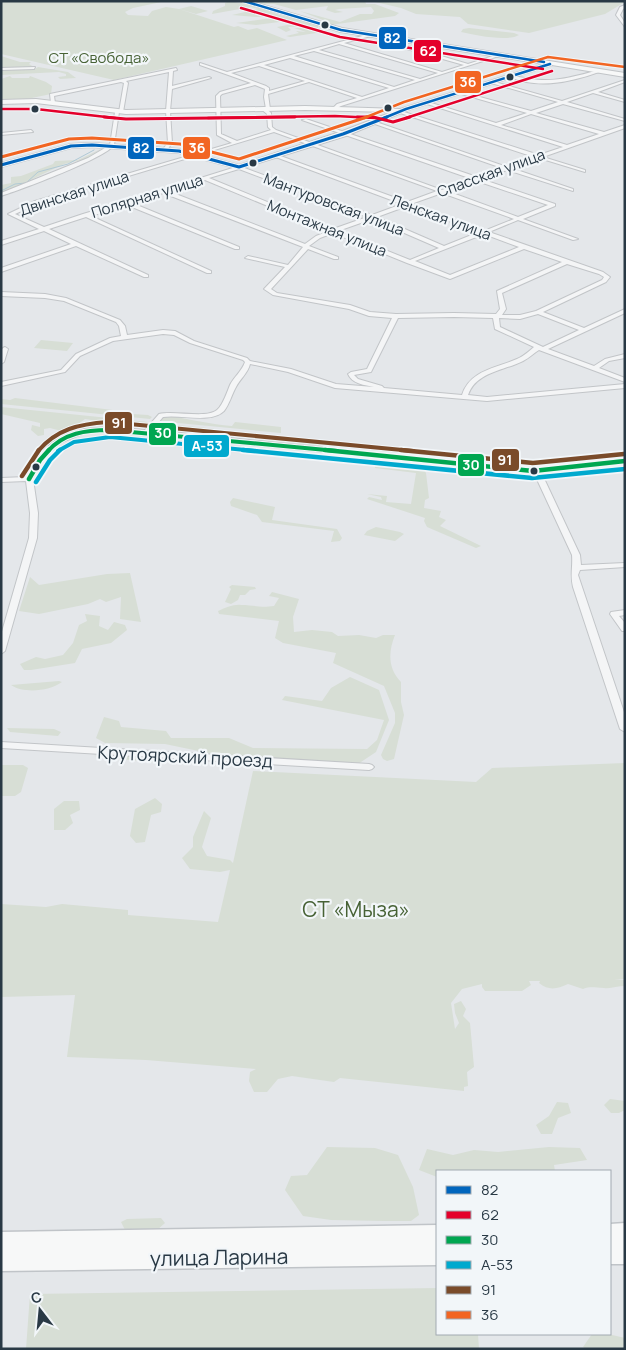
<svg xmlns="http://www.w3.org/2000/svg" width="626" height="1350" viewBox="0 0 626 1350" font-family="Manrope,sans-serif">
<rect width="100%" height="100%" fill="#e4e7ea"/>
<path fill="#d7ded5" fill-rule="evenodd" d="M1,1h165l-33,7 -8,4 3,3 20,1 4,-5 14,-4 13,2 12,-3 17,5 -12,3 -17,-5 55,18 4,-1 10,4 9,-2 30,12 -173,40 -113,-26z
M229,1l23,4 28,10 38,10v3l11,3 -39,6 -4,-1 13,-3 -3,-2 10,1 -12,-4h11l3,-2 -20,1 3,3 -5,2 -9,-5 20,-4 -10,-2 -31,4 -20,-2 36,-5 -2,-2 -13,1 -25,-2 26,-6 -7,-2 -39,7 1,-3 12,-5v-3z
M248,1h117l1,3h9l24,9 -4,3 -65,9zM264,4h10l22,6 32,-4 -2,4 9,3 8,-1 -8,-2 4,-1 32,-2 3,4 -2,3h-12l-20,8 -40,-11 28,11 -4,1z
M371,1h254v1l-20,12 -76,19 -61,-9 -8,-7 -44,-3 -15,-6z
M469,28l45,5 5,2c-11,7 -45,0 -58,-3l2,-3z
M1,56l19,6h11l-2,2 5,3 -33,2z
M38,67l30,5 8,6 -16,1 -2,-2 8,-1v-2l-7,-2 -58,3v-5l34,-1z
M10,76l2,2h17l1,-2 16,6 6,4 -1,8 -24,5 -26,1v-21z
M103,148l-18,11 -21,5 -63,30v-9l10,-2v-6l10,-1 32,-12 2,-3 23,-1z
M41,340l32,3 -6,8 -33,-3z
M15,398l114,14 3,2 16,1 4,2 -2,2 -149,-15v-5l9,1z
M1,407l147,15 -6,5h-6l-51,-8 -11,8 -8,1 2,2 -3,2 -15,-4 -6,1v6l-6,1 -7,-6 1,-5 8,2v-4l-39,-9z
M171,416c22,4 39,8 61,10l3,-4 46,5v6l-124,-12 2,-4z
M157,423l59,6 -23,-1 -6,4 -31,-2 -4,-2z
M216,430l116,11 -13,5 -105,-12z
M376,460l44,4 6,9 3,25 -4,2 -1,8 17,3 -2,6 7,3 -6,6 41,20 -5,2 -49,-21 -3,-6 1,-3 -58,-19 2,-2 13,3 -1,-3 -14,-3 20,2 -1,6 25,2 5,-31 -41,-5z
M233,498l42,9 -3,13 65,9 5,9 -2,3 -9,1 3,-11 -72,-9 -5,-7 -26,-9 -1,-4z
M376,527l24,5 4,2 -9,7 -31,-6 3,-4z
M130,573l11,49 -21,-3 1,-22 -15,5 -6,-3 -12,5 -49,10 -20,-3 11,-34 9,8 68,-11z
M232,585l23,2 1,2 -6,1 -5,5h-5l-2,5 -7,4 -6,-2 6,-13 -2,-2z
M272,592l27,7 -6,18 1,15 18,-2 20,2 6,4 21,-1 17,3 7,-3h12c-7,17 -7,34 6,47v20l3,13 -10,44 -7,2 -4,-2 -2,-4 14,-32v-10l-11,-27 -51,-23 3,-10 -53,-10 -8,-5 4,-17 -60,-7 -1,-3c7,-3 16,-7 23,-6 14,0 18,3 33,1l5,-8 -10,-2z
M85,614l15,2 -1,10 9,4 6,-8 11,3 2,5 -16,13 -29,6 -7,14 -44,7h-7l-4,-6 16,-7 9,2 18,-4 10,-12 6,-18 8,-4z
M350,677l29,13 10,30 -13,32 -18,12 -145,-10 -48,-10 -60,-1 -9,-5 8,-21 15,4 2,6 45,4 5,7h58l24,10 114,1 10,-9 7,-20 -102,-20 3,-4 37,5 9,-13z
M59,681l3,1c-12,9 -38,12 -51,3z
M7,728l47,1 7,3 -3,4 -48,-4z
M104,754l46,2 10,4 -2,3 -64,-7z
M625,763v216l-11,1h11v6c-8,0 -14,3 -21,2 -9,0 -13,-2 -21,1l-15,-5c-11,5 -19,7 -29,-1l1,-2h-11l2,4 -9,6h-37l-3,-4v-3l-20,5 -11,14 4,26 4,-6 -4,-10 -1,-9 7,-3 5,8 -3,7 7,7 4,44 -7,5 1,14 -4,1v4l-124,-13 -6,4 -42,-6 -14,3 -11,13h-13l-5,-11 1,-9 6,-3 -110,-9 -79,-3 8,-62 -74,2v-93l45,3 16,-3 66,6v5l90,7 12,-52 -10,2 -30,-3 -8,-11 11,-11v-10l11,-26 7,7 -9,29 5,9 23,4 3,3 20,-92 223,11 16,-14z
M1,765h22l5,3 -7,24 -6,4h-14z
M155,798l7,6 -1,8 -10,3 -6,27 -9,1 -6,-7 5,-27z
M64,801h15l1,9 -10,5 3,8 -8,7h-11v-21z
M610,1099l15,2v9l-6,3h-8l-7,-8z
M557,1102l11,1 3,10 -13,5 -6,16h-11l-5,-9 13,-9z
M327,1147l48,1 23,7 15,32 6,28 -8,6h-26l-54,-1 -28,-4 -18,-26 6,-14 16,-1z
M549,1147l31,1 7,12 -33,5 1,6h-118v6l-18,-7 8,-21 26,6 21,-5 24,2z
M161,1218l4,5 -8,7h-32l-4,-8 6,-3z
M437,1288v46h41l1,15h-453l4,-55z
M592,1334h16l17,4v11h-39l-3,-2z"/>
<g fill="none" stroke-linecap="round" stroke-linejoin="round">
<path stroke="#b1cad6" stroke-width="1" d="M1,191l14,-7 11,-1 12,-11 30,-8 26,-14"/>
<g stroke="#c2c5c8" stroke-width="2">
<path id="street" d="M625,5v3l-2,1 -3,6 5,8v4l-9,-12 4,-8z
M370,34l1,2 -27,7 98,29 22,-7 -64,-18 -4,-3 10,-4v2l-5,2 67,20 31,-10 3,1 -161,51 -6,3 -2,-1 4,-4 20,-6 -48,-16 -41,12 2,15 -2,1 3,3 1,14 4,3 166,60 30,-11 -170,-59 4,-1 171,58 25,-9 -130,-45 4,-1 131,45 27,-10 -137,-45 4,-1 138,44 24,-8 -139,-44 4,-1 68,21 31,-10 -69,-20v-2l73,20 27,-9 -67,-19v-2l71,20 63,-21v2l-27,10 27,8v2l-32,-9 -26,9 58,17v2l-62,-17 -27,9 68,19 21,-7v3l-82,29 42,13v2l-46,-14 -28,10 62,21v2l-66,-21 -26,9 74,25v2l-32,13 55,20 -5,1 -55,-20 -29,12 114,40 7,5 -4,5 -63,30 41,16 41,-19v4l-77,36 46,17 11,-7 20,-5v4l-16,3 -10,7 26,10v4l-86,-32c-5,3 -10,8 -16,11 -20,10 -47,11 -55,34l19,2 138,-13v4l-138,13 -152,-13 -47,-16 -38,-8c-2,9 -10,15 -14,23 -4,7 -7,18 -12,24 -13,13 -44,3 -61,6l-11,13 381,39 92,-10v4l-84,9 39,83 1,10 44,-2v4l-45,3 -2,5 47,140v17l-5,-3 -47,-142c-3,-12 0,-20 -1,-32l-38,-82 -387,-39 -38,-3 -22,1 -30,12 -16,15 -8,20 5,34 -1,25 -32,113 -4,3v-19l28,-97 1,-25 -4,-32 -25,1v-4l25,-1 10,-20 17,-15 31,-13 25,-2 36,3 14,-16c15,-4 47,5 58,-4 6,-5 10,-18 13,-25 4,-8 12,-14 15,-23l-2,-2 -53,-17 -16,-8 -11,-1 -50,7 -33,15 -15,16 -64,14v-4l60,-12 15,-16 34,-16 11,-2 -2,-10 -3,-4 -52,-21 -19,-3 -44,-2v-4l44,2 21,4 54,22 5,6 2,9 36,-5 12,1 19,10 53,17 3,3 41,8 45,15 38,3c-9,-2 -22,-3 -26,-13l3,-2 16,-3 25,-51 -23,-2 -20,-7 -76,-14 -9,-6 21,-22 -40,-9 3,-2 40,9 15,-18 -140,-54 -31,10 107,44v2h-4l-108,-44 -36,11 120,55v2h-4l-121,-56 -37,12 99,46v2h-4l-68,-31 -75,26v-4l70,-24 -27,-13 -43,14v-4l38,-12 -31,-15 27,-13 197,-58 -15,-8 -1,-39 4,-4 31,-9 -51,-18v-2l27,9zM339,44l99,29 -18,6 -101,-29zM314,51l101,29 -21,7 -100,-31zM290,58l99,30 -27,9 -98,-32zM259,66l46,15 -36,10v-3l-3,-2 -35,-13zM255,85l10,4 -1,8 2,12 -3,-1 -2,1 6,5 1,13 3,3 -34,11 -16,-7 -1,-38 2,-2zM531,114l68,20 -32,11 -66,-20zM274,132l163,59 -30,11 -132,-48 -2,1v1l129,48 -30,11 -133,-49 -112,35h-4v1l-40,12 -39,13 -29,-13 24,-11zM239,169l128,48 -34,12 -124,-51zM205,180l123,51h1l-13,5 -11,8 -137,-53zM477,181l71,24 -30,12 -71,-26zM442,193l72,26 -30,12 -73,-27zM407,206l72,26 -35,14 -67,-29zM372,219l67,29 -29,12 -72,-29zM333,233l74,30 43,16 74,-30 38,13 -65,29 3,18 -4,5 -42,-1 -58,1 -26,-2 -20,-7 -73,-12 -6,-4 37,-40 26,10h4v-2l-29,-11 11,-8zM484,234l35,13 -69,28 -35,-14zM567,264l32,10 5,3 -2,3 -66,31 -16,4h-18l4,-6 -4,-16zM538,314l41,16 -36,17 -43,-20 -1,-9 21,1zM454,317l39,1 2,11 39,18c-5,4 -10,9 -17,12 -20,9 -47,11 -55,36l-78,-7 -2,-2 -24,-7 -4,-4 17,-3 27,-54z
M35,67l-1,2 -33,1v-2z
M176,68l1,2 -4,1 -1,15 37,-9 2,1 -39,11 -2,22 2,32 -5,7 -4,-1 5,-6 -2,-32 3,-39 -43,9 2,2 -5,29h-4l-5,33c-8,13 -94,45 -113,51v-3l87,-35 22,-13 5,-33h4l5,-29 -3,-1 -67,14 1,7 -2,1 -2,-1 -1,-9z
M598,70l1,2c-28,10 -62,18 -91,4l2,-1c36,9 54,5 88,-5z
M31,130l2,2 -32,3v-2z
M5,347l3,2 -4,13 -3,2v-13l2,-3z
M625,610v5l-6,1 6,7v8h-3l-12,-17 1,-2z
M1,742l368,22 3,1 2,2 -2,2 -3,1 -368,-22z"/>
</g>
<g stroke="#c2c5c8" stroke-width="2">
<path id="secondary" d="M240,1h10l92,27 283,45v4l-73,-12 -144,45 -62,26 -107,33 -60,-16 -87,-6 -21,1 -70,19v-4l70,-19 21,-1 87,6 60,16 101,-33 52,-20 -87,-2 -179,4 -90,-11 -35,1v-4l35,-1 90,11 179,-4 95,3 144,-45 -203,-32z"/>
</g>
<g stroke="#c0c4c8" stroke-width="3">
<path id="primary" d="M625,1223v41h-15v-40z
M437,1225v40l-436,6v-39z"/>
</g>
<use href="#street" fill="#f4f5f6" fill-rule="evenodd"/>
<use href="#secondary" fill="#f7f8f8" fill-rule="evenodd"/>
<use href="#primary" fill="#f7f8f8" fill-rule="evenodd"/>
<g stroke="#f2f6f9" stroke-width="4.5">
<path id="bus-1-far1" d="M244,1l97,29 203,32
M384,118l22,-9 144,-45"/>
</g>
<g stroke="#f2f6f9" stroke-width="5">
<path id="bus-1" d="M1,165l70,-19 21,-1 87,6 60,16 104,-33 44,-17"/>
</g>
<g stroke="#f2f6f9" stroke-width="4.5">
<path id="bus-2-far1" d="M241,8l99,29 203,32
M1,109h35l79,9
M208,118l127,-2 41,2
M406,118l146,-47"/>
</g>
<g stroke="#f2f6f9" stroke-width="5">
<path id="bus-2" d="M104,117l22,2 169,-2
M357,117h16l20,5 17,-5"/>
</g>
<g stroke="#f2f6f9" stroke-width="6">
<path id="bus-3-far1" d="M48,451c16,-18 38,-21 61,-21l228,21"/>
</g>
<g stroke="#f2f6f9" stroke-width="8">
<path id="bus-3" d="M325,450l208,21 92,-10
M29,479l11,-19 9,-10"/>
</g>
<g stroke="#f2f6f9" stroke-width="6">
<path id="bus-4-far1" d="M58,451l16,-9 36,-5 146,14"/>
</g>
<g stroke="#f2f6f9" stroke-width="8">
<path id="bus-4" d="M243,450l289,28 93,-9
M36,482l14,-22 10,-10"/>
</g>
<g stroke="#f2f6f9" stroke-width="6">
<path id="bus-5-far1" d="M38,451c19,-22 41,-27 70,-29l305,29"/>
</g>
<g stroke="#f2f6f9" stroke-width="8">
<path id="bus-5" d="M401,450l132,13 91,-9
M22,476l17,-26"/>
</g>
<g stroke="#f2f6f9" stroke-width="4.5">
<path id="bus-6-far1" d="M364,118l40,-16 144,-45 77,10"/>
</g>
<g stroke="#f2f6f9" stroke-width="5">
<path id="bus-6" d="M1,157l68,-18 23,-1 88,6 59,15 128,-42"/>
</g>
<use href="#bus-1-far1" stroke="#0065bd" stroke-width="2.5"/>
<use href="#bus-1" stroke="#0065bd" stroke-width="3"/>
<use href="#bus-2-far1" stroke="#e4002b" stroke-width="2.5"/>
<use href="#bus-2" stroke="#e4002b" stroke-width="3"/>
<use href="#bus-3-far1" stroke="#00a651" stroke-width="4"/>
<use href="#bus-3" stroke="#00a651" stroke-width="4.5"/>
<use href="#bus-4-far1" stroke="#00a9ce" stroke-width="4"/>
<use href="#bus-4" stroke="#00a9ce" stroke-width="4.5"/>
<use href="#bus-5-far1" stroke="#7a4b2a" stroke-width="4"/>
<use href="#bus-5" stroke="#7a4b2a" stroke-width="4.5"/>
<use href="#bus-6-far1" stroke="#f26522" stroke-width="2.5"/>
<use href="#bus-6" stroke="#f26522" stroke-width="3"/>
</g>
<g fill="#293945" stroke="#f2f6f9" stroke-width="2">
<circle cx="325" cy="25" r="4.5"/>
<circle cx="510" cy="77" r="4.5"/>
<circle cx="388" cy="108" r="4.5"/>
<circle cx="35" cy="109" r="4.5"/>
<circle cx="253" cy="163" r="4.5"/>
<circle cx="36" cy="467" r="4.5"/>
<circle cx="534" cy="471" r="4.5"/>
</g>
<g text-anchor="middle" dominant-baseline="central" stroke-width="4.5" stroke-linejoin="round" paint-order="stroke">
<g font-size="15" fill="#476235" stroke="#f2f6f9">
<text x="99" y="57">СТ «Свобода»</text>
</g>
<g font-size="15" fill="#293945" stroke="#f2f6f9">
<text transform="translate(491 173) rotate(-20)">Спасская улица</text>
<text transform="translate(74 193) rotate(-18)">Двинская улица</text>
<text transform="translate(147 196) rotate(-17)">Полярная улица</text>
<text transform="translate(334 204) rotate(21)">Мантуровская улица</text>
<text transform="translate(441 217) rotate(20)">Ленская улица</text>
<text transform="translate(327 228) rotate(22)">Монтажная улица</text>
</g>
<g font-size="18" fill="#293945" stroke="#f2f6f9">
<text transform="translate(185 756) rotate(3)">Крутоярский проезд</text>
</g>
<g font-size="21" fill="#476235" stroke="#f2f6f9">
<text x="356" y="909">СТ «Мыза»</text>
</g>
<g font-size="21" fill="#293945" stroke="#f2f6f9">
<text transform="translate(219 1257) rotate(-1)">улица Ларина</text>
</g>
</g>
<g stroke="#f2f6f9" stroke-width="2">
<rect x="378" y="26" width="29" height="24" rx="5" fill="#0065bd"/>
<rect x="413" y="39" width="29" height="24" rx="5" fill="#e4002b"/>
<rect x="454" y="70" width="28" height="24" rx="5" fill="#f26522"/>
<rect x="182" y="136" width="29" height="24" rx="5" fill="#f26522"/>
<rect x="127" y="136" width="28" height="24" rx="5" fill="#0065bd"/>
<rect x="104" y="411" width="29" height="24" rx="5" fill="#7a4b2a"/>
<rect x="148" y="422" width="29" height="24" rx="5" fill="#00a651"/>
<rect x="183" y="434" width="47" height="24" rx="5" fill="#00a9ce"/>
<rect x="491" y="448" width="29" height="24" rx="5" fill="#7a4b2a"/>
<rect x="457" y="453" width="28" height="24" rx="5" fill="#00a651"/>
</g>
<g font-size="14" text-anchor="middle" font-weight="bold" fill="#fff">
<text x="392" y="43">82</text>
<text x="428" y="56">62</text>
<text x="468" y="87">36</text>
<text x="197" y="153">36</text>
<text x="141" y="153">82</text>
<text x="119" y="428">91</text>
<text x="163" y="438">30</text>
<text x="207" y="451">А-53</text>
<text x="505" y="465">91</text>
<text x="471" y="470">30</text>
</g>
<rect width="626" height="1350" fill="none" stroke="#293945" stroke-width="5"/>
<rect x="436" y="1170" width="175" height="165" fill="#f2f6f9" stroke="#a2aab1"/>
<rect x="446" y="1186" width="25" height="8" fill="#0065bd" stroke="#a2aab1"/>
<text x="481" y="1195" font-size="15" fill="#293945">82</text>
<rect x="446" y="1211" width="25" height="8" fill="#e4002b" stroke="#a2aab1"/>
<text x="481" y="1220" font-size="15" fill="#293945">62</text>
<rect x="446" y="1236" width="25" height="8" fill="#00a651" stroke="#a2aab1"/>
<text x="481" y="1245" font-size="15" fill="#293945">30</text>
<rect x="446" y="1261" width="25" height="8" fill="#00a9ce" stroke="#a2aab1"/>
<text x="481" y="1270" font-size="15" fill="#293945">А-53</text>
<rect x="446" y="1286" width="25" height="8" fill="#7a4b2a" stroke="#a2aab1"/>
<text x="481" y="1295" font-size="15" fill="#293945">91</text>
<rect x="446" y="1311" width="25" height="8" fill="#f26522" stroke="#a2aab1"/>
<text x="481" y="1320" font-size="15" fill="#293945">36</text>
<g transform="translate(40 1310) rotate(344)" stroke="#f2f6f9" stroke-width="4" paint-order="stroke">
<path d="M0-4L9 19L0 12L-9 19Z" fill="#293945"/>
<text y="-8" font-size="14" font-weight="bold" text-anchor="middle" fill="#293945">С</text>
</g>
</svg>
